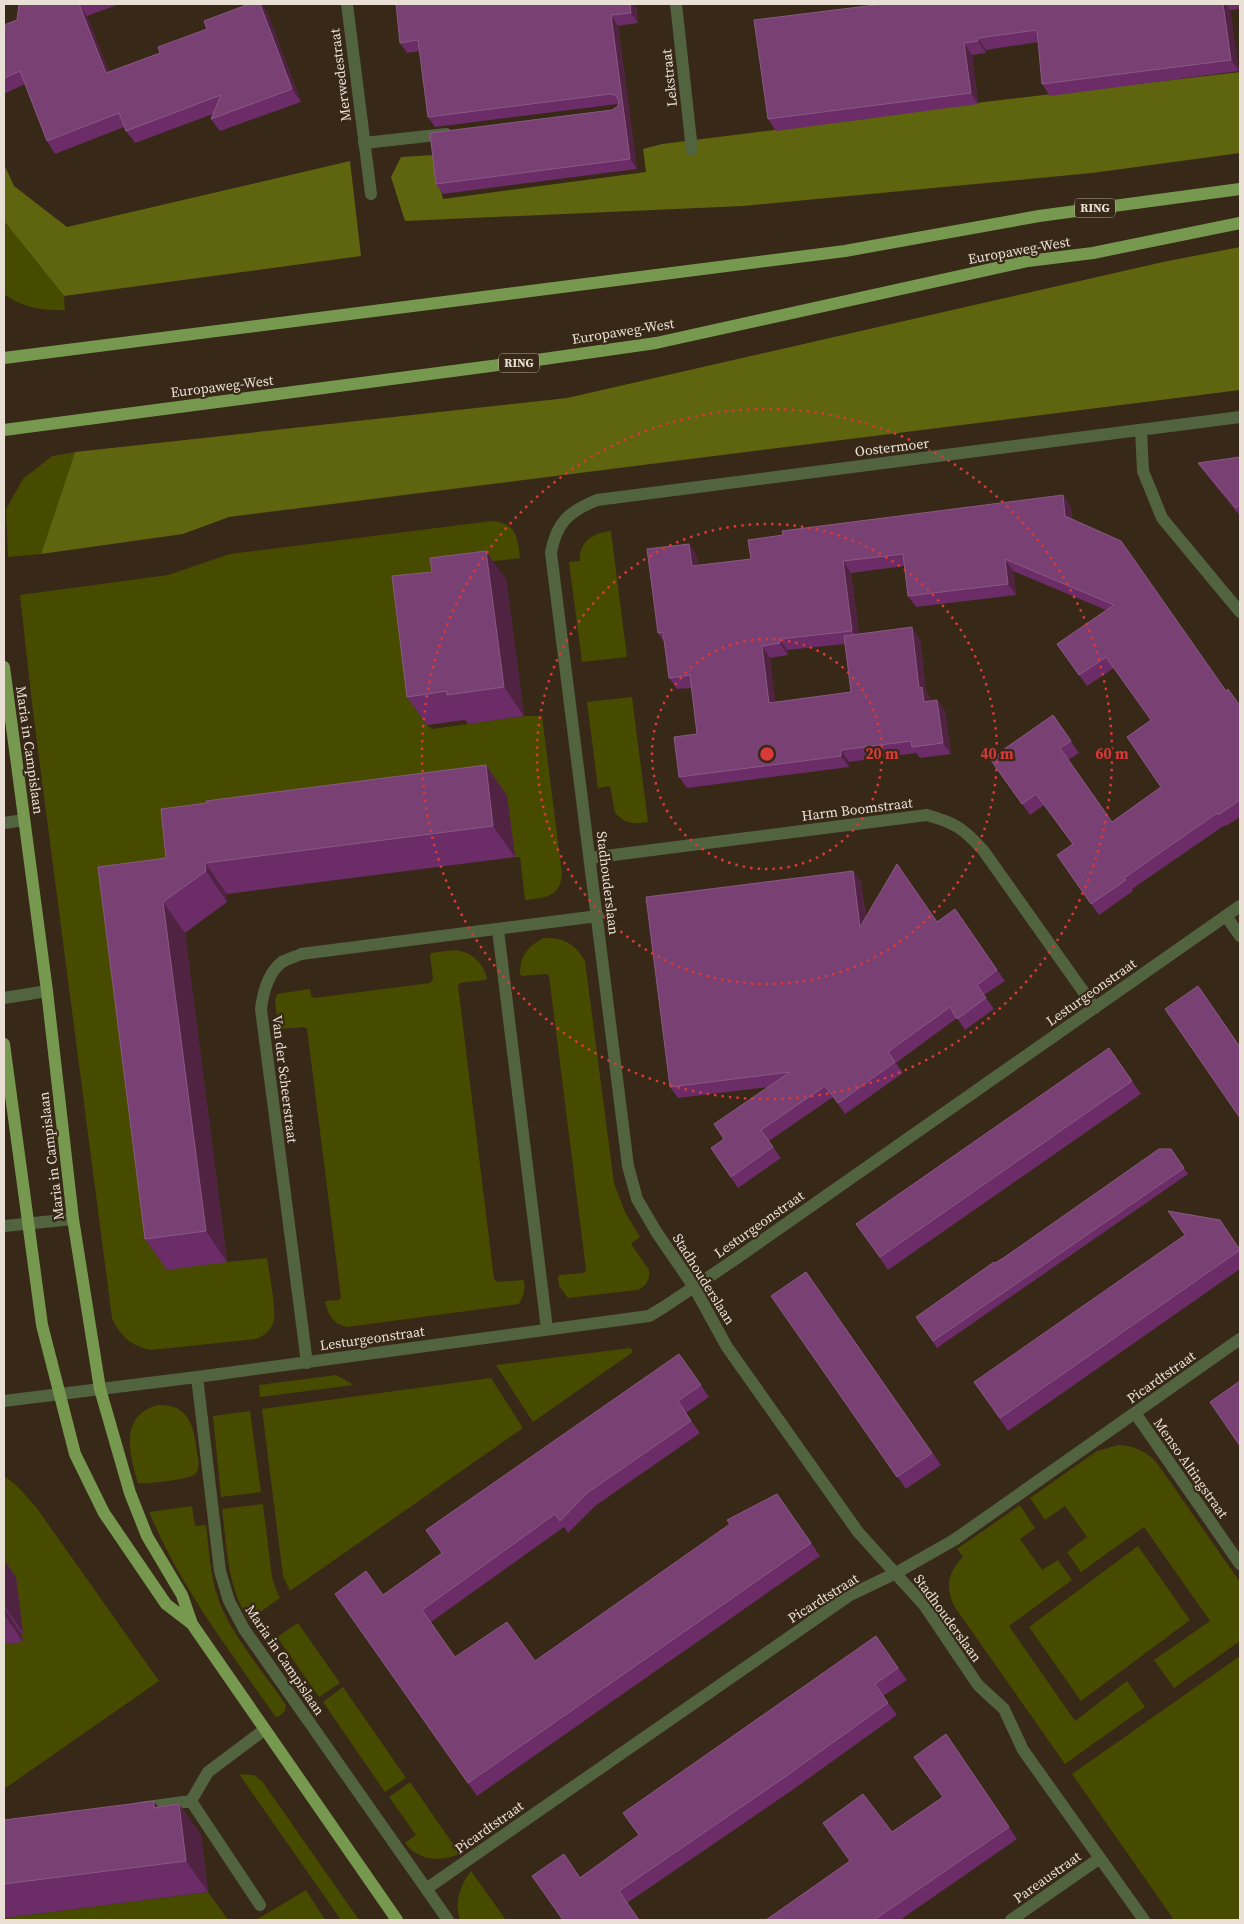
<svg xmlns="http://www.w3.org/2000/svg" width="1244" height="1924" viewBox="0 0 1244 1924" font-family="'Source Serif 4',serif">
<rect width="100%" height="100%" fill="#372817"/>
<path fill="#474b00" d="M4,221l60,75 1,14c-22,1 -44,-3 -61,-16z
M75,452l-34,102 -33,3 -2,-48 17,-30 29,-23z
M492,521c24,2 26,16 28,37l-66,8 -27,159 5,4 92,-13h18l20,157c-1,24 -17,25 -37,27l-5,-43h-5l-8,-61 -337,40 57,426 40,-4c2,14 9,49 7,62 -2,10 -10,16 -18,19l-105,11c-20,-4 -31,-14 -39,-32l-79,-606 -13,-117 148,-20 62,-21z
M611,531l16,126 -45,5 -13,-100 11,-1c-1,-20 13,-28 31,-30z
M632,697l16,125c-17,2 -21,2 -33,-9l-5,-27 -12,2 -11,-86z
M544,938c18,-1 32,6 41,23l29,222 11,29 15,25 -9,7 18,26c1,10 -3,17 -12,20l-69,8 -9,-12 -1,-8 1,-3 25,-2 2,-3 -37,-294 -3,-2 -24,2 -2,-2c0,-19 8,-28 24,-36z
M454,950c18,2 28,11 33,28l-2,2 -25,3 -2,2 36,294 3,3 26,-2c4,7 0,16 -4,24l-172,23c-14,-3 -19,-12 -22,-26l14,-1 2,-3 -34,-268 -3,-2 -23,2 -3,-2 -3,-26 2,-7 33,-5 1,7 3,2 116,-15 3,-4 -3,-23 1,-3z
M630,1348l3,4 -100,70 -37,-57z
M336,1375l18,10 -94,12 -1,-12z
M491,1378l32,50 -233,163 -7,-15 -21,-167z
M158,1405c31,-1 36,21 39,47 1,7 4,16 -2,22 -6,6 -48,10 -57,9 -9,-29 -19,-68 20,-78z
M250,1411l11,81 -40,5 -8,-81z
M1118,1445c17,1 28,6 39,18l83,119v59l-66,47 -20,-28 56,-39 -66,-94 -63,45 -14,-20 20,-15 -22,-31 -20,14 -15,-22 67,-47z
M4,1476l12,9 20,22 123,174 -155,108z
M263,1504l9,73 3,10 5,11 -31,22c-22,-33 -22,-73 -27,-111z
M1020,1505l15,23 -15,11 22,31 16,-10 14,20 -63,46 66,95 52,-40 18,26 -80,57 -111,-158c-9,-20 -6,-34 9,-49l-6,-8z
M192,1506l3,20 11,-1c3,24 4,50 12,73 11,34 47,76 68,107l-1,6 -7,6 -3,-1c-46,-66 -95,-130 -126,-204z
M1138,1546l52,74 -109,81 -52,-74z
M298,1623l42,60 -21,14 -42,-60z
M1240,1656v264h-66l-102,-146z
M343,1687l63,91 -21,14 -62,-90z
M239,1774l15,1 8,6 97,139h-18z
M410,1782l50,72c-21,8 -41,7 -55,-11l11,-8 -27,-38z
M471,1871l35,49h-46c-6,-17 0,-35 11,-49z
M306,1890l19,30h-69z
M208,1892l20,28h-224v-2z"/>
<path fill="#5f640e" d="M1240,72v81l-148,20 -349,33 -338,15 -14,-44 10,-20 32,-2 10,44 203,-27 -3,-23 19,-5 201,-25 121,-17z
M350,161l11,95 -297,40 -60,-75v-57l10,22 53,41z
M1240,247v143l-1011,127 -46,17 -142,20 34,-102 492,-54 596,-136z"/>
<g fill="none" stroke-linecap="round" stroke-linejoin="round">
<path stroke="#526340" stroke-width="12" d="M347,4l24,190
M676,4l16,146
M364,143l82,-9
M1141,430l2,41 19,47 78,94
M4,823l20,-3
M590,858l337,-43c28,8 36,13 56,35l112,158
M1226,916l14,20
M498,930l49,399
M4,998l43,-7
M4,1226l69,-7
M307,1363l-46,-354c2,-17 7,-36 21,-47 5,-3 13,-5 19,-8l297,-38
M197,1377l23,194 9,30 15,28 204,291
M4,1401l193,-24 452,-61 15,-9 73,-49 503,-352
M1135,1413l105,151
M191,1801l17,-29 56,-42
M140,1808l51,-7 69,104
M426,1889l424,-294 46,-22 58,-33 286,-201
M1011,1920l89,-62
M1144,1920l-121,-170 -19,-41 -26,-24 -54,-80 -66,-73 -131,-185 -33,-60 -37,-54 -20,-34 -9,-33 -77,-613c5,-31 19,-42 46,-53l643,-83"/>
<path stroke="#77994f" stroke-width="12" d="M4,358l841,-107 194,-35 201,-27
M4,430l533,-70 119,-17 372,-82 65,-8 147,-30
M4,667l43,324 26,228 27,170 30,104 17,43 35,59 10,29 205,296
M4,1044l38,281 33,129 29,59 62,91 26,20"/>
</g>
<path fill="#6b2c68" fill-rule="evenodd" d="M19,4h101l-33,12 22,56 51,-19 47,-24 42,-25h12l6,8 34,90 -81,29 -9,-12 2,-5 -78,29 -9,-12 -2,-4 -69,27 -8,-13 -22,-57 -21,10v-69l13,-5z
M636,4l2,19 -20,3 19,143 -194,25 -7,-10 176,-74 6,-4v-2l-183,23 -7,-10 -8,-66 -13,2 -7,-10z
M883,4h357v5l-10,1 9,61 -189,25 -8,-12 -4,-42 -52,8v3l-14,2 6,49 -202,27 -8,-12z
M1240,457v59l-33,-41 -9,-12z
M1063,495l8,12 1,12 154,172 14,15v111l-14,9 -1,-1 -93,64 1,2 -34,24 -42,-60 16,-10 -29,-40 -14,10 -40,-56 63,-44 26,38 -11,7 44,62 49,-35 -10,-67 -37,-52 -27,18 -30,-42 49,-34 -93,-39 3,24 -100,12 -8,-11 -4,-30 -53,7 8,61 61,5 6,53 4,7 1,2 6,-1 8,11 6,43 -31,4 -4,-5 -67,9v5l-162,21 -8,-11 18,-43 -5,-46 -15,1 -8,-11 -5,-36 -6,-9 39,-78 1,10 53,-6zM845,644l6,48 -76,10 -5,-44 18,-3 -1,-5z
M506,579l18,137 -56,8 -3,-4 -38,5 -20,-28z
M486,765l21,31 8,61 -288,37v8l-42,31 42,329 -60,8 -22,-31 21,-381z
M853,871l8,11 5,36 71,4 18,-13 50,72 -21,14 10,14 -29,21 -8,-12 -61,45 7,10 -58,41 -12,-17 -64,44 12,17 -43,30 -27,-40 13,-9 45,-52 -91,11 -8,-11z
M1109,1048l32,46 -253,176 -32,-46z
M1171,1149l17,25 -251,174 -21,-31 79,-54z
M1240,1249v20l-232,162 -34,-49z
M806,1272l135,193 -35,24 -135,-193z
M701,1385l8,12 -23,16 14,20 -105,73 -27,27 -4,-6 -133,95 24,35 80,4 242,-167 43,62 -343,240 -142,-202 48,1 59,-42z
M4,1560l12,17 7,56h-2l2,9 -19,2z
M876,1636l31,44 -24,16 14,19 -106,76 -164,112 -47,-26 59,-42z
M946,1734l71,105 -117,81h-134l126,-88 51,-35z
M154,1801l4,6 21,-3 22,31 7,57 -204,26v-91z"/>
<path fill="#512343" d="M78,4l9,12 27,69 -8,-12z
M260,4h1l6,8 34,90 -9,-13z
M630,4h6l2,19 -7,-10z
M1223,4h3l4,6 9,61 -8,-11z
M611,15l7,11 19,143 -7,-10z
M978,38l8,12v3l-8,-12z
M964,43l8,12 6,49 -7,-11z
M1063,495l8,12 2,21 -8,-12z
M689,544l8,11 3,22 -8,-11z
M486,551l20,28 18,137 -20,-29z
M1005,559l8,12 3,24 -8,-11z
M843,561l8,12 9,69 -8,-11z
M912,627l8,12 6,53 4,7 2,14 -8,-11 -5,-14z
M779,639l8,11 1,5 -8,-12z
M762,646l8,12 7,56 -8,-11z
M937,700l8,11 6,43 -8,-11z
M841,750l8,12v5l-8,-11z
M486,765l21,31 8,61 -22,-31z
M205,863l22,31v8l-21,-31z
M853,871l8,11 7,56 -8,-11z
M163,902l22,31 42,329 -21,-31z
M4,1560l12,17 7,56 -19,-28z
M4,1608l17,25 2,9 -19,-28z
M154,1801l21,31 -21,-24z
M179,1804l22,31 7,57 -22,-31z"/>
<path fill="#794074" stroke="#8a5983" d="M19,4h60l27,69 54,-20 -2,-6 49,-18 -3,-8 45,-17h11l32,85 -81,30 10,-24 -95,36 -7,-18 -72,28 -27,-70 -16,7v-53l13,-5z
M396,4h234l1,9 -20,2 19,144 -194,25 -6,-51 182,-23 6,-4 1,-6 -4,-5 -5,-1 -182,23 -10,-77 -18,3z
M883,4h340l8,56 -189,24 -5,-54 -59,8v3l-14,2 7,50 -203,26 -14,-99z
M1240,457v47l-4,4 -38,-45z
M1063,495l2,21 56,25 105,150 2,-2 12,17v94l-22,15 -1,-2 -93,65 2,2 -35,24 -34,-49 16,-11 -37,-50 -14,10 -32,-45 63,-44 18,26 -11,7 52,74 49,-35 -34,-50 24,-17 -45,-63 -27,18 -22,-31 57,-39 -109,-46 3,25 -100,12 -5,-42 -60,7 9,70 -73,8 1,4 -18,3 7,57 82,-11 -7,-56 68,-9 7,61 3,-1 2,15 13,-2 6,43 -31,4 -1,-6 -70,9v6l-162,21 -5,-40 23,-3 -7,-59 -21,3 -6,-46 -5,1 -11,-84 42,-5 3,22 59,-7 -3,-19 35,-5 -1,-4z
M486,551l18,136 -57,8v-4l-40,6 -15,-121 40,-4 -2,-14z
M486,765l7,61 -288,37 1,8 -43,31 43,329 -61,8 -47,-372 68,-9 -5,-49 46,-6 -1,-2z
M897,864l40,58 18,-13 42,61 -20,15 9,13 -29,21 -7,-12 -62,45 7,10 -57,41 -13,-17 -64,44 12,17 -42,30 -20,-29 13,-9 -10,-15 76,-52 -120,15 -24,-190 207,-26 7,56z
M1198,986l42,61v71l-75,-109z
M1109,1048l23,33 -252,176 -24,-33z
M1159,1149h12l13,19 -251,173 -17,-24 78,-55 1,1 7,-4z
M1168,1211l52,9 20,30 -240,168 -26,-36 211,-147z
M806,1272l126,181 -35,24 -126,-181z
M679,1354l22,31 -23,16 13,20 -104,72 -27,28 -5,-7 -133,96 33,47 52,-35 28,39 195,-137 -3,-4 50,-26 34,49 -343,240 -133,-189 31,-23 17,24 59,-42 -16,-23z
M1240,1381v65l-30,-44z
M876,1636l22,32 -23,16 13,19 -106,76 -163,112 20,29h-76l-31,-44 32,-22 16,24 59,-43 -16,-22z
M946,1734l63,93 -135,93h-108l84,-59 -27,-38 40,-29 29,38 51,-35 -29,-40z
M154,1801v7l25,-4 7,57 -182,23v-64z"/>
<g fill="none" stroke="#d83a39" stroke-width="2.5" stroke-dasharray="2.5 5">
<circle cx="767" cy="754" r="115"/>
<circle cx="767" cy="754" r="230"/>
<circle cx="767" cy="754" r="345"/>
</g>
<g text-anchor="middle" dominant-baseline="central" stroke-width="4.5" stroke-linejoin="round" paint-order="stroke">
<g fill="#372817" stroke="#b4a89b" stroke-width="1">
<rect x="1075" y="198.5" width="40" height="19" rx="4"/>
<rect x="499" y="353.5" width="40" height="19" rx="4"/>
</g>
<g font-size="12" font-weight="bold" fill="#e9dfd4">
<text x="1095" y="208">RING</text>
<text x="519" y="363">RING</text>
</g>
<g font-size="14" fill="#e9dfd4" stroke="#372817">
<text transform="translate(340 75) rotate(-97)">Merwedestraat</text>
<text transform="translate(669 78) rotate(-96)">Lekstraat</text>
<text transform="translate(1019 250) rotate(-10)">Europaweg-West</text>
<text transform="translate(623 331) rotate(-9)">Europaweg-West</text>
<text transform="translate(222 386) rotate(-7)">Europaweg-West</text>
<text transform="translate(892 447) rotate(-7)">Oostermoer</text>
<text transform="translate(30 750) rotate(82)">Maria in Campislaan</text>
<text transform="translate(857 809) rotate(-7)">Harm Boomstraat</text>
<text transform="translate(608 883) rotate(83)">Stadhouderslaan</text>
<text transform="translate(1091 992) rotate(-35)">Lesturgeonstraat</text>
<text transform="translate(285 1079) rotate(83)">Van der Scheerstraat</text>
<text transform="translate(51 1156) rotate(-97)">Maria in Campislaan</text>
<text transform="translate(759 1224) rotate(-35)">Lesturgeonstraat</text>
<text transform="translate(704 1279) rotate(58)">Stadhouderslaan</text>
<text transform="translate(372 1338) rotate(-8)">Lesturgeonstraat</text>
<text transform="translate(1161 1377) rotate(-35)">Picardtstraat</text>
<text transform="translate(1191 1468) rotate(55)">Menso Altingstraat</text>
<text transform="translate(823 1598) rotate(-32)">Picardtstraat</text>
<text transform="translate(948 1618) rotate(54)">Stadhouderslaan</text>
<text transform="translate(285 1660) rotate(56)">Maria in Campislaan</text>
<text transform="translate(489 1827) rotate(-35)">Picardtstraat</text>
<text transform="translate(1047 1877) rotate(-35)">Pareaustraat</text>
</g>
</g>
<circle cx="767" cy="754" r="8" fill="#d83a39" stroke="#372817" stroke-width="2.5"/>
<g font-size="15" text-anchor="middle" font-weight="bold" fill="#d83a39" stroke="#372817" stroke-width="4.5" stroke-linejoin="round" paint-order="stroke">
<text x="882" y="759">20 m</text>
<text x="997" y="759">40 m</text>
<text x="1112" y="759">60 m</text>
</g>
<rect width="1244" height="1924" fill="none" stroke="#e9dfd4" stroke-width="10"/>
</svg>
